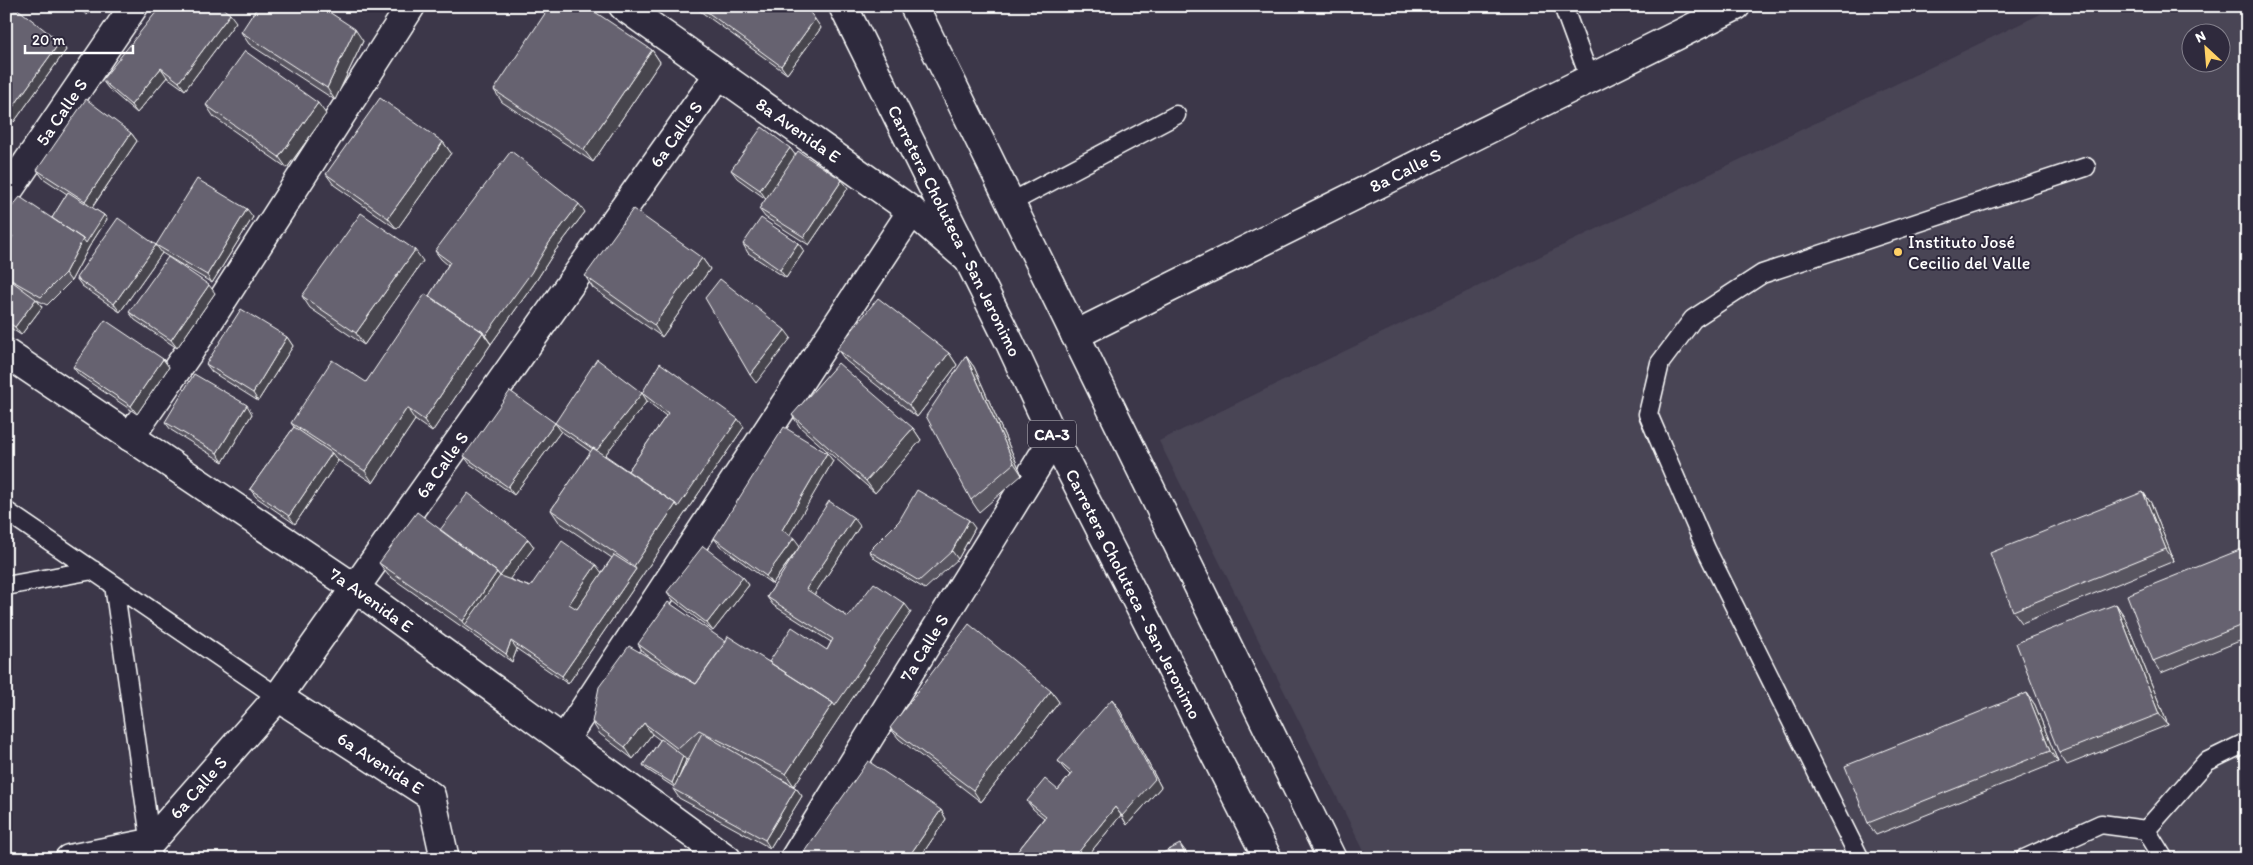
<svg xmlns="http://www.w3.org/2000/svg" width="2253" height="865" viewBox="0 0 2253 865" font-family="Itim,sans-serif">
<rect width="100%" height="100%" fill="#3c3749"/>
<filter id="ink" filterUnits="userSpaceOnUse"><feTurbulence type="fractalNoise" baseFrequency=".02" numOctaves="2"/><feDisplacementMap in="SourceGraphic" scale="10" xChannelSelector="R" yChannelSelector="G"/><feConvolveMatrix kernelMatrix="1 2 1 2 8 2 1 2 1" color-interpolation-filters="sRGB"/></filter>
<g filter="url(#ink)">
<path fill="#494455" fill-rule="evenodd" d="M2057,6h190v853h-879l-209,-418zM2190,32h30v30h-30z"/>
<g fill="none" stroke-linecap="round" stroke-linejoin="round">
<g stroke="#fff" stroke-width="21">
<path id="lane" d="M1563,6l27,73
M1010,203l166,-88
M6,511l272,186
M114,585l39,274
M6,586l87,-16
M2146,830l60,-68 41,-20
M1860,859l-154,-310 -58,-135 12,-51 33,-44 69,-45 324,-107
M2024,859l77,-35 45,6 18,29"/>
</g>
<g stroke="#fff" stroke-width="31">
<g id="street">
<path id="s1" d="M623,6l289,205 57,49"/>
<path id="s2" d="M6,194l128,-188"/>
<path id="s3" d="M1075,335l661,-329"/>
<path id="s4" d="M6,353l349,235 372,271"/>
<path d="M130,437l61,-88 220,-343"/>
<path id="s5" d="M278,697l153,99 14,63"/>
<path d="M564,740l348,-529"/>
<path id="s6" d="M69,859l81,-16 128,-146 441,-623"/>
<path id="s7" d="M794,859l260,-421"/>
</g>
</g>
<g stroke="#fff" stroke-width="31">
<g id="highway">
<path id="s8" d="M843,6l167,337 44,95 214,421"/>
<path d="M914,6l418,853"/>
</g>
</g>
<use href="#lane" stroke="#2f2a3d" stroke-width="18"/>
<use href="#street" stroke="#2f2a3d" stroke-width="28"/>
<use href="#highway" stroke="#2f2a3d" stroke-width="28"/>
</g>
<path fill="#585460" stroke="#fff" fill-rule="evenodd" d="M6,6l54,36 6,8 -52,72 -8,-6z
M74,6h19l-6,9z
M693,6h112l16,22 -34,46z
M236,22l-51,68 -18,-13 -30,36 -29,-25 -6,-8z
M241,32l122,9 -28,59 -86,-56z
M652,50l8,12 -67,100 -91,-60 -8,-12z
M206,105l120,9 -39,54 -73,-51z
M131,133l6,8 -45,67 12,7 3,4 -18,28 -18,34 -24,24 -10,-5 5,7 -21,28 -15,-10v-75l5,-11 -5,-3v-22l46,4 15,-24 -24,-16 -6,-8z
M443,142l8,11 -54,76 -63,-44 -8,-11z
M790,148l5,7 53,33 -39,57 -44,-28 -6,-8 7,-10 -29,-21 -6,-8z
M585,212l-30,39 -19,30 -45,63 -59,88 -17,-12 -42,63 -37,-24 2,2 -43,63 -39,-27 -6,-8 44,-62 -3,-4 75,-41 63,-86 19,-31 -7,-6 -6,-8z
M253,217l-41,66 -50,-30 -42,59 -38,-26 -6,-8 80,-33z
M798,243l6,8 -18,27 -38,-25 -5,-9z
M702,258l8,11 -48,68 -69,-49 -8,-12z
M423,261l-59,84 -54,-37 -8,-12z
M215,293l-38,55 -42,-28 -6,-8z
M287,337l6,9 -35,55 -46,-29 -6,-8z
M837,349l112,4 8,12 -40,52 -71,-56z
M966,356l8,11 48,108 -43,37 -8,-12z
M163,359l6,8 -32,47 -58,-39 -6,-8z
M642,393l102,34 -176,257 -51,-35 -5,13 -124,-87 -9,-12 61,-33 88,9 6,8 -25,32 21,8 72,-15 10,-14 -53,-36 -8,-12 40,-58 -30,-21 -47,64 -44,-31 -6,-8zM647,401l19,15 -38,55 -23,-16z
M252,414l-29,48 -52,-32 -6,-8z
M792,415l121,13 8,12 -46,53 -75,-66z
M827,453l6,8 -44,74 11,11 60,-20 -46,69 34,22 63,-5 -70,103 -47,71 -13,-7 15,9 6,8 -32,52 -91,-50 -6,-9 1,-2 -28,-18 -3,-4 17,-25 -8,-6 -19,25 -33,-25 -8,-12 63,-61 -12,-9 -5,-8 88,-2 43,20 58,-12 4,-8 -58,-37 -6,-8 33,-50 -28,37 -52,-38 -6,-8zM689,758l-10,21 7,-19z
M2143,492l8,11 23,58 -152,62 -9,-12z
M975,528l-17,31 -33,30 -50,-30 -6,-8z
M2247,547v91l-86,35 -8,-12z
M743,577l6,8 -36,46 -40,-31 -6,-8z
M2116,604l8,12 44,109 -101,40 -8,-12z
M1051,691l8,11 -78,100 -82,-63 -9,-11z
M2027,693l8,12 23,57 -182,73 -8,-12z
M1118,707l43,80 -34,38 -6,-10 -36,44h-63l-5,-7 27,-34 -11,-9 -6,-8 31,-11 12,-15 -6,-6 -6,-8z
M941,810l5,9 -27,40h-120z"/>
<path fill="#47454e" stroke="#fff" d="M81,6h12l-6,9z
M230,14l6,8 -51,68 -6,-8z
M815,19l6,9 -34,46 -6,-8z
M355,29l8,12 -28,59 -8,-12z
M60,42l6,8 -52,72 -6,-8z
M652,50l8,12 -67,100 -9,-12z
M161,68l6,9 -30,36 -6,-8z
M318,103l8,11 -39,54 -8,-11z
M131,133l6,8 -46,68 -6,-8z
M443,142l8,11 -54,76 -9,-11z
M790,148l6,8 -30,43 -6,-9z
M842,180l6,8 -39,57 -5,-8z
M579,204l6,8 -30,39 -19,30 -45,63 -6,-8 64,-93z
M247,209l6,8 -41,66 -5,-8z
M104,215l3,4 -18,28 -18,34 -6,-8 18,-34z
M798,243l6,8 -18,27 -6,-8z
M156,245l6,8 -42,59 -6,-8z
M415,250l8,11 -59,84 -8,-12z
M702,258l8,11 -48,68 -8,-12z
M209,285l6,8 -38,55 -6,-8z
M36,299l6,8 -21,28 -6,-8z
M785,330l6,8 -35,45 -6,-8z
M483,332l8,12 -59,88 -8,-12z
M287,337l6,9 -35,55 -5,-8z
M949,353l8,12 -40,52 -8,-12z
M966,356l8,11 48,108 -8,-12z
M163,359l6,8 -32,47 -6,-8z
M642,393l5,8 -45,58 -6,-8z
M247,405l5,9 -29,48 -6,-9z
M407,408l8,12 -42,63 -8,-12z
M738,419l6,8 -176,257 -6,-8 74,-107 -2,-3 42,-62z
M555,423l6,8 -47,64 -6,-8z
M913,428l8,12 -46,53 -9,-12z
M332,453l6,8 -43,63 -6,-8z
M827,453l6,8 -45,77 -6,-8z
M2143,492l8,11 23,58 -8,-12z
M854,518l6,8 -48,72 -6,-9z
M969,520l6,8 -17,31 -6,-8z
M794,538l6,8 -28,38 -6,-8z
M528,539l6,8 -28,37 -6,-8z
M596,565l6,8 -27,39 -6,-8z
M497,572l9,12 -41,41 -2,-4z
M743,577l6,8 -36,46 -6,-8z
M905,604l6,8 -70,103 -47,71 -8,-12 47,-71z
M2116,604l8,12 44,109 -9,-11z
M511,641l6,8 -5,13 -6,-8z
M1051,691l8,11 -78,100 -8,-12z
M2027,693l8,12 23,57 -8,-11z
M1112,699l6,8 43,80 -34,38 -5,-9z
M644,723l8,11 -19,25 -8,-12z
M683,756l3,4 -11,27 -3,-4z
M796,788l6,8 -32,52 -5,-8z
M1115,807l6,8 -36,44h-12z
M941,810l5,9 -27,40h-12z
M1180,844l6,8 3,7h-2z
M890,854l4,5h-8z"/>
<path fill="#666270" stroke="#fff" d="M6,6h8l46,36 -52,72 -2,-2z
M161,6h59l10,8 -51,68 -18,-14 -30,37 -29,-25z
M258,6h62l35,23 -28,59 -86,-56z
M550,6h36l66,44 -68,100 -90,-60z
M699,6h106l10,13 -34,47z
M245,51l73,52 -39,54 -73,-52z
M380,98l63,44 -55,76 -62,-44z
M86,99l45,34 -46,68 -48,-31z
M762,127l28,21 -30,42 -29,-20z
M511,151l68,53 -30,39 -18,30 -46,63 -2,-4 -54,-36 21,-34 -15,-11z
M798,151l44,29 -38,57 -45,-28z
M197,179l50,30 -40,66 -51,-30 -42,59 -38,-26 42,-60 38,27z
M68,192l36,23 -18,28 -3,-4 -31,-21z
M20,197l63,42 -18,34 -24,24 -35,-20v-27l7,-14 -7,-4v-18z
M633,209l69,49 -48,67 -69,-49z
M361,213l54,37 -59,83 -54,-37z
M761,218l37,25 -18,27 -37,-26z
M168,257l41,28 -38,55 -42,-28z
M6,277l30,22 -21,28 -9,-6z
M720,279l65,51 -35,45 -45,-77z
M425,294l58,38 -59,88 -17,-12 -42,63 -74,-48 41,-63 34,22z
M878,298l71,55 -40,52 -72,-56z
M241,309l46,28 -34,56 -47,-29z
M105,320l58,39 -32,47 -58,-39z
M966,356l48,107 -43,37 -45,-84z
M597,359l45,34 -45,57 -4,-2v1l-38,-26z
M660,363l78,56 -60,88 -2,-3 -48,-33 40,-58 -26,-20z
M838,363l75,65 -47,53 -74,-66z
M194,374l53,31 -30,48 -52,-31z
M510,391l45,32 -47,64 -44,-31z
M294,427l38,26 -43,63 -39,-27z
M784,427l43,26 -45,77 12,8 -28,38 -52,-38z
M593,448l83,56 -42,62 -83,-56z
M2247,472v25l-9,-21z
M917,490l52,30 -17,31 -33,30 -50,-30 30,-30z
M2143,492l23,57 -153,62 -23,-58z
M468,493l60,46 -28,37 30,11 32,-46 34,24 -27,39 8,5 37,-54 22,14 -74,107 -51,-35 -5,13 -41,-29 35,-49 -3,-4 -57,-42z
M829,501l25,17 -48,71 42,28 26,-34 31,21 -70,102 -2,-3 -64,-41 23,-35 35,23 6,-11 -66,-42z
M417,512l80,60 -34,49 -84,-58z
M703,546l40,31 -36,46 -40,-31z
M2247,547v76l-94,38 -26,-66z
M668,602l58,40 -30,42 -12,-7 -46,-33z
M2116,604l43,110 -100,39 -43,-110z
M969,624l82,67 -78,99 -83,-62z
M728,636l105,67 -47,71 -87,-44 -21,19 -34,-26 -19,24 -33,-25 7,-35 30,-41 67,38 30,-43z
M2027,693l23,58 -182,72 -23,-57z
M1112,699l43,80 -33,37 -7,-9 -42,52h-39l-17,-7 29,-36 -19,-15 18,-22 13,11 14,-17 -14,-12z
M702,733l94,55 -31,52 -92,-51z
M661,739l22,17 -11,27 -29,-18z
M868,761l73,49 -34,49h-8l-9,-5 -4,5h-87z
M1180,844l7,15h-36z
M959,853l7,6h-12z"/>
</g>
<circle fill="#ffd166" stroke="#2f2a3d" stroke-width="2" cx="1898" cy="252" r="5"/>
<g text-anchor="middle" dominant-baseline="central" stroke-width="4" stroke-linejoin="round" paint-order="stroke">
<rect fill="#2f2a3d" stroke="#c1bfc5" stroke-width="1" x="1028" y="420.5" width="48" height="27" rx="4"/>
<g font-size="16" font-weight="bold" fill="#fff">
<text x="1052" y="434">CA-3</text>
</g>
<g font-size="18" fill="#fff" stroke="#2f2a3d">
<text stroke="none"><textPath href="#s2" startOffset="99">5a Calle S</textPath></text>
<text stroke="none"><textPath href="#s1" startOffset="215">8a Avenida E</textPath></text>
<text stroke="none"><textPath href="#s6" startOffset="966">6a Calle S</textPath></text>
<text stroke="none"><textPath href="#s3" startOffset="369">8a Calle S</textPath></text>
<text stroke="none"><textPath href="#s8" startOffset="251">Carretera Choluteca - San Jeronimo</textPath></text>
<text stroke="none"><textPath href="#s6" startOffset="561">6a Calle S</textPath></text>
<text stroke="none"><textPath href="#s8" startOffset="656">Carretera Choluteca - San Jeronimo</textPath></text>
<text stroke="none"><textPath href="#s4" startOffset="441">7a Avenida E</textPath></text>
<text stroke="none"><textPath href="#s7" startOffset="248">7a Calle S</textPath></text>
<text stroke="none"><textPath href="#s5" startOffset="122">6a Avenida E</textPath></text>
<text stroke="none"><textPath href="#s6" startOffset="156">6a Calle S</textPath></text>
</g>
<g font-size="18" fill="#fff" stroke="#2f2a3d" text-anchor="start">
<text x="1908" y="242">Instituto José<tspan x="1908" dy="21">Cecilio del Valle</tspan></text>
</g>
</g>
<rect width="2253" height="865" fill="none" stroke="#2f2a3d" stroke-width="25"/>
<rect x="12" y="12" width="2228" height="840" fill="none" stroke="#fff" stroke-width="2" filter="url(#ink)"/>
<g transform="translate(2206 48) rotate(334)"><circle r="24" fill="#2f2a3d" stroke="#827f8b"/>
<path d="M0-4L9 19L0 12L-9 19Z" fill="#ffd166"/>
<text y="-8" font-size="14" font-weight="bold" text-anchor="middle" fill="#ffffff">N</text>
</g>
<path d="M25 45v8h108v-8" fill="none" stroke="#ffffff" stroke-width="2.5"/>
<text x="32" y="45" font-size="15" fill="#ffffff" stroke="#2f2a3d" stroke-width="4" paint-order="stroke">20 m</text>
</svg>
